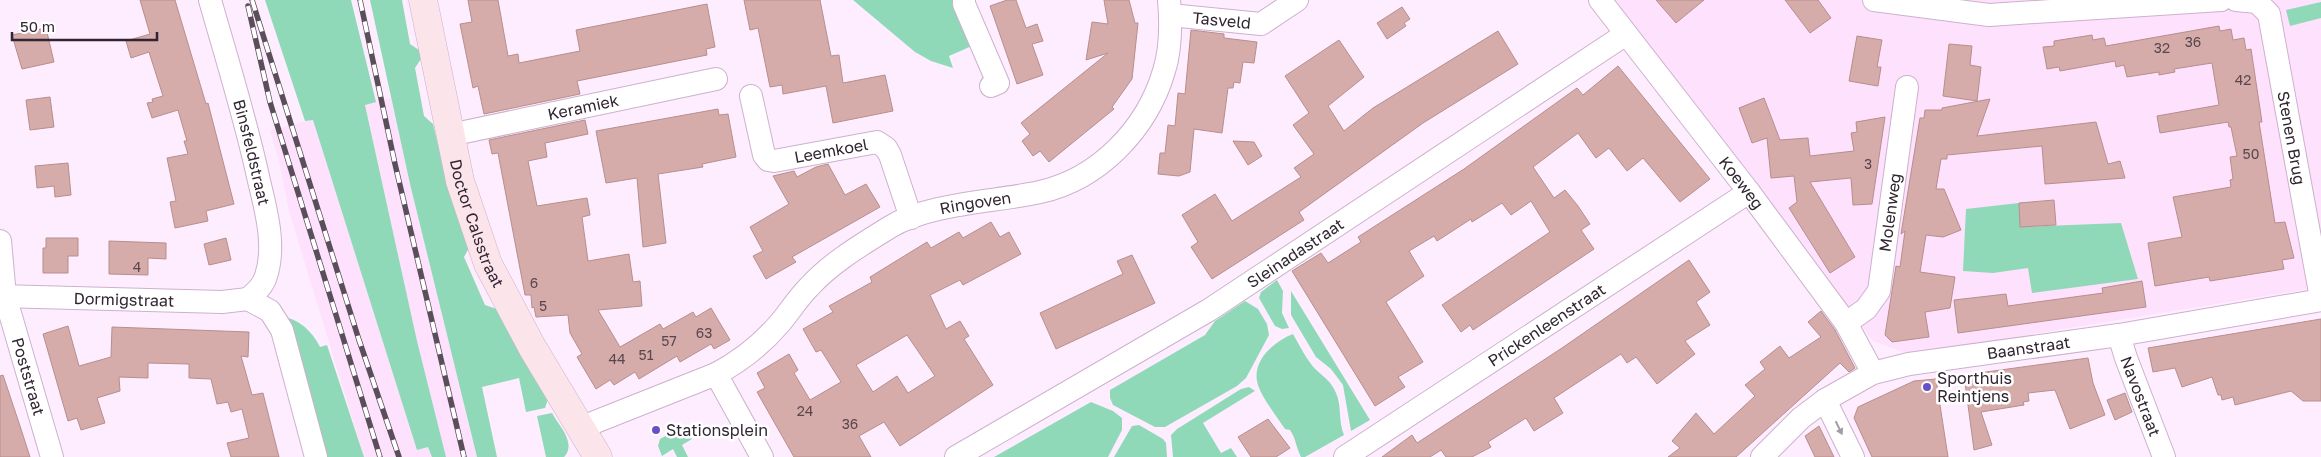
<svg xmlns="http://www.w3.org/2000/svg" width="2321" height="457" viewBox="0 0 2321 457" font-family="'Golos Text',sans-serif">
<rect width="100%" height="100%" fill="#feedfe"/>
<path fill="#fde1fd" d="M1615,0h706v287l-412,67 -36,-13z
M391,98l19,86 67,273h-31l-29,-116 -52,-237z
M313,119l104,331 11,-3 4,10h-68l-75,-246 -10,-50 -9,-30z"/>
<path fill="#8fd9b8" d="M265,0h86l25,102 -11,3 52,236 29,116h-14l-4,-10 -11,3 -104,-330 -8,1z
M370,0h32l8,44 9,6 2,9 -6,9 9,48 9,8 12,49 24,75 -5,9 21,48 12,4 51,90 -3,9 -19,4 -7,-34 -37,9 15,70h-20l-67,-273z
M853,0h105l16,45 -25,11 4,12 -22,-7 -16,-9z
M2321,2v16l-31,8 -4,-16z
M2019,203l1,24 101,-4 17,56 -106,14 -4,-25 -35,5 -30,-2 3,-62z
M1277,280l6,11 -1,22 7,15 -7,1 -7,-3 -16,-28 2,-6z
M1291,291l79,129 -19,11 -8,-46 -12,-16 -15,-12 -25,-42z
M1245,301l13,8 9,15 2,11 -23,43 -9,8 -72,41h-10l-42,-22 -3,-7v-8l95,-55 10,-14z
M288,318c13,3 26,16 32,29l7,-2 37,112h-40z
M1293,334c6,10 11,21 18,30 8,11 19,14 25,29 6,13 2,28 8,42l-39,22h-4c-5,-10 -5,-18 -11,-27l-5,-1c-8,-12 -26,-35 -28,-48 -4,-22 18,-40 36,-47z
M1249,387l6,4 -52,32 18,30 10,-5 6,9h-64l-2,-22 6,-6 64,-40z
M1091,402l22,9 9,7v12l-14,27h-114z
M552,413c7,13 25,30 12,44h-18l-9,-41z
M1139,425l24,14 3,4 1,14h-53l18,-31z
M680,428l8,3 4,8 -10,6 6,12h-11l-4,-8 -11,7 -4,-10 2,-7z"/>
<path fill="#d6acaa" stroke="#b78e8d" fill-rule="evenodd" d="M140,0h35l31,104 2,-1 26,101 -28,7 2,10 -33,7 -5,-26 6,-1 -9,-43 21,-4 -4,-13h3l-9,-31 -26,8 -5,-15 6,-1 -1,-3 11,-3 -14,-44 -18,6 -5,-17 24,-7z
M468,0h30l10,56 10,-2 1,9 61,-12 -4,-21 131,-26 8,43 -9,2 1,6 -130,26 3,13 -96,20 -6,-28 -5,2 -13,-64 12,-2z
M744,0h76l11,56 8,-1 4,28 42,-8 8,36 -60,12 -7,-37 -43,8 -1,-9 -12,2 -12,-59 -8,2z
M1007,0h9l10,28 11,-4 6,17 -11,3 11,31 -26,9 -27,-78z
M1104,0h25l6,23h3l-6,56 -20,28 2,2 -65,53 -9,-11 -7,5 -11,-15 8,-7 -9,-11 87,-70 -22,7 6,-38 16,2z
M1656,0h48l-28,23z
M1785,0h33l13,18 -21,15z
M1402,7l8,12 -6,4 2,3 -19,13 -10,-16z
M2219,26l1,5 11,-2 2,11 11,-2 2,12 5,-1 11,73h-3l16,101 10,-1 9,36 -12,2 2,9 -74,12 -1,-4 -54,9 -7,-43 34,-6 -9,-40 58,-10 -1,-7 3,-1 -3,-22 7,-1 -6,-29h-2l-1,-5 -68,11 -3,-17 62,-11 -7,-42 -38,6 1,3 -16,3v-3l-32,5 -3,-12 -8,2 -1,-6 -55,10 -1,-4 -12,2 -4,-22 11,-1v-5l38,-6 1,5 11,-2 2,8z
M46,28l8,34 -32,7 -10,-34z
M1191,30l33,4v4l33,4 -3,21 -11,-1 -3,21 -6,-1 -1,6h-5l-6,45 -28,-4 -4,43 -11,4 -21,-2 2,-21h5l3,-28 7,1 3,-33 7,1z
M1498,31l20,33 -95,59 -124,89 5,8 -92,59 -21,-32 7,-5 -16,-27 33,-21 17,27 69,-44 -7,-9 20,-14 -21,-29 16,-12 -24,-37 54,-36 25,37 -36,29 16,25 29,-23z
M1857,36l25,4 -5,27h4l-3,19 -29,-5z
M1949,44l23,2 -2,19 11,2 -4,34 -34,-5z
M1618,66l92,113 -30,23 -37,-44 -16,13 -18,-23 -13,10 -18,-25 -45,34 21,31 11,-8 13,16 12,18 -9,6 13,19 -121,81 -3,-5 -9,7 -19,-27 108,-73 -19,-31 -20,14 -9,-12 -30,19 -1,-3 -34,22 -3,-5 -25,15 15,25 -38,26 37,60 -25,15 7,10 -30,19 -83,-135 29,-18 7,10 33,-21 -3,-5 106,-68 113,-81 6,7z
M50,97l4,30 -24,3 -4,-30z
M1764,98l16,42 28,-2 2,18 44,-5 -3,-18 6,-1 -1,-10 29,-5 -13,87 -19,1 -2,-27 -41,4 45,75 -25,16 -41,-65 8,-6 -3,-26 -23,2 -4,-40 -15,5 -13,-35z
M1990,99l-13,37 119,-14 12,42 12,-3 5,17 -80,6 -3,-38 -95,9v4h-6l-5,30h8l17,41 -18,7 -17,-2 -6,37 35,5 -5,31 -25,4 4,25 -37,5 -7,-7 11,-69 4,1 5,-36 -4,3 19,-116h4l1,-8h17v-2z
M718,109l1,6 9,-1 8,43 -34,7 1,3 -45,7 8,69 -23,4 -6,-69 -31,5 -10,-52z
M585,120l3,14 -43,9 2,14 -19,4 9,45 50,-8 3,17 -8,2 6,44 41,-7 4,28 7,-1 2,25 -44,4 22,37 40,-23 3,5 30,-17 3,5 15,-9 19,32 -16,9 -3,-5 -31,18 -3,-6 -38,23 -4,-7 -21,13 -4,-5 -14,9 -19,-32 5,-3 -12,-21 -2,-18 -32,2 -2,-10 -2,1 -1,-13h-6l-27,-142 -6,1 -3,-14z
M1233,141l21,1 8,14 -14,9z
M68,163l3,32 -16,2 -1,-11 -17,2 -2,-22z
M828,164l17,31 21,-11 14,23 -88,50 4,5 -30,17 -13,-23 10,-5 -13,-24 39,-23 -16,-28 21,-5 3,6 19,-10z
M2054,200l2,25 -36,2 -1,-24z
M991,222l9,15 9,-5 12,22 -58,31 -3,-5 -30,15 16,34 14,-8 9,15 -5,3 29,46 -93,61 -16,-24 -25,14 12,21h-77l-37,-65 8,-4 -8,-15 32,-19 9,16 -4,3 16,27 31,-18 -20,-32 -5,2 -13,-23 30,-17 -4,-6 43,-24 -2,-5 57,-35 4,6 28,-16 4,6zM907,335l28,41 -27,17 -11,-17 -24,16 -17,-27z
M46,238h32v18h-10v17h-25v-25h3z
M226,238l5,22 -22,5 -5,-21z
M109,241l57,2v16l-18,-1v17l-39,-1z
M1132,255l23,48 -99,46 -16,-36 83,-39 -6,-13z
M1689,260l21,32 -14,10 14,23 -25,16 10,13 -38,30 -21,-27 -9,6 -6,-9 -67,44 9,15 -29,18 -8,-13 -38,24 3,5 -19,10h-26l-5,-7 -11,7h-48l30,-22 5,8 145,-95z
M2142,281l4,26 -188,26 -4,-33 52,-6 2,12 95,-13 -1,-5z
M1821,311l14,19 20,38 -6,4 -9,-9 -104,94h-68l12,-9 -8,-7 24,-28 18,21 41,-38 -10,-11 20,-16 -5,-7 20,-16 9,12 32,-21 -13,-15z
M2321,319v82h-18l-12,-10 -56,14 -2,-8 -11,3 -1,-5h-3l-6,-18 -30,10 -7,-19 -22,4 -5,-24z
M68,326l11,40 32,-9 1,-30 137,5 -1,25 -7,-1 11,39 11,-2 16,64h-48l-4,-14 22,-5 -7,-29 -11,3 -3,-10 -11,2 -6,-25 -22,-1v-14l-41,-1v15l-29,-1 1,14 -23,7 8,25 -24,7 -4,-12 -9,3 -25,-87z
M2088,358l5,25 12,32 -35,14 -15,-39 -27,3 1,8 -6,1 1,3 -43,7 11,33 -18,5 -10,-75z
M3,375l17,51 10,31h-30v-81z
M1936,379l12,78h-76l-18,-39 4,-11 56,-26z
M2125,393l7,19 -17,8 -8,-20z
M1268,419l22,29 -14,9h-25l-13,-20z
M1819,426l15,31h-19l-10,-21z"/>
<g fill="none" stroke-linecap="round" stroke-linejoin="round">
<g stroke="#cdb1cd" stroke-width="24">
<g id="street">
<path id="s1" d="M210,0c17,60 36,120 49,181 7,29 17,65 7,95 -3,10 -10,16 -18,23"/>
<path d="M964,0v4l34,79 -7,3"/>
<path id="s2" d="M1600,0l149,192 97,131 27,50"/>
<path d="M1874,0l115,15 232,-15"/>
<path id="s3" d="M2236,0l21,2 12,12 52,284"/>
<path id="s4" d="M1170,15l91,9 36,-24"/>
<path id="s5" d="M751,96l13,59 4,5 6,1 103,-19 9,6 4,7 21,63"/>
<path id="s6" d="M450,135l266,-56"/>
<path id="s7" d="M0,241l5,55 47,161"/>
<path id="s8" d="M0,296l222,6 26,-3"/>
<path d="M248,299l22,12 12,19 34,127"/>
<path id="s9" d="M1846,323l20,-14 13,-18 28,-204"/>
<path id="s10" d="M2119,335l7,23 38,99"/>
<path id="s11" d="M716,374c25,-13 46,-30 64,-51 10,-12 18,-25 29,-36 23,-25 52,-42 81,-60 39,-24 105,-25 150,-35 59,-13 107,-63 124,-121 7,-22 7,-48 5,-71"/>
<path d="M1825,400l28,57"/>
<path d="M580,428l136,-54 46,83"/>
<path id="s12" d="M956,457l253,-147 417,-276"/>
<path id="s13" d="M1345,457l404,-265"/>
<path id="s14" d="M1762,457l39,-39 24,-18 48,-27 36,-9 210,-29 202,-35"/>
</g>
</g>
<g stroke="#cdb1cd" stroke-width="29">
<g id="secondary">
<path id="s15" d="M423,0l37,181 28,83 44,83 66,110"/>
</g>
</g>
<use href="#street" stroke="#fff" stroke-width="22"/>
<use href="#secondary" stroke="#fce4eb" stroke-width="28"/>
<g stroke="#5a4e5a" stroke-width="5.5">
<path id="rail" d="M252,0l107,340 40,117
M360,0l35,164 69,293
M248,6l22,96 110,355"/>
</g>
<use href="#rail" stroke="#fff" stroke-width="4" stroke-dasharray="11" stroke-linecap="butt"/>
</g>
<defs><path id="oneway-solid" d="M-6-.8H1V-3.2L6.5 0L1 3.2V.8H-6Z" transform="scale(1.25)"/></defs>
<use fill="#a29da2" href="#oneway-solid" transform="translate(1839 428) rotate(64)"/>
<g fill="#684fc8" stroke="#fff" stroke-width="2">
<circle cx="1927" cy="387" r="5"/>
<circle cx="656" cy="430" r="5"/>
</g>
<g text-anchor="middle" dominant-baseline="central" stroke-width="5" stroke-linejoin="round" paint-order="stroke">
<g font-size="14" fill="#5a474e">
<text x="2193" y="41">36</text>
<text x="2162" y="47">32</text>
<text x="2243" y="79">42</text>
<text x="2251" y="153">50</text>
<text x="1868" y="163">3</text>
<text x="137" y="266">4</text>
<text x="534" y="282">6</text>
<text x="543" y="305">5</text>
<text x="704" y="332">63</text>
<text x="669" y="340">57</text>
<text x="646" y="354">51</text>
<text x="617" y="358">44</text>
<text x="805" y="410">24</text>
<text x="850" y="423">36</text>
</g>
<g font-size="16" fill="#302530" stroke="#fff">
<text stroke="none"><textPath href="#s4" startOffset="52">Tasveld</textPath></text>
<text stroke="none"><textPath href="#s6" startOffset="136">Keramiek</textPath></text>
<text stroke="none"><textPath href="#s3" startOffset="164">Stenen Brug</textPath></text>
<text stroke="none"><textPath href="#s5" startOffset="131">Leemkoel</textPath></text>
<text stroke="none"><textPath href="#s1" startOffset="158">Binsfeldstraat</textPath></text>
<text stroke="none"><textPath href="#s2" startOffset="231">Koeweg</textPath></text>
<text stroke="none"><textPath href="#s11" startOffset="319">Ringoven</textPath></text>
<text stroke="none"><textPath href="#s9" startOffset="126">Molenweg</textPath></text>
<text stroke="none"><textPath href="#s15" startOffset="230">Doctor Calsstraat</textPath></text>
<text stroke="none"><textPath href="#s12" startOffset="396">Sleinadastraat</textPath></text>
<text stroke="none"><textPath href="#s8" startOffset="124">Dormigstraat</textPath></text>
<text stroke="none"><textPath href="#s13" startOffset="241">Prickenleenstraat</textPath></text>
<text stroke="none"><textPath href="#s14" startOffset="298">Baanstraat</textPath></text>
<text stroke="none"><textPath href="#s7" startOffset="139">Poststraat</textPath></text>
<text stroke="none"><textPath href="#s10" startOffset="65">Navostraat</textPath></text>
</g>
<g font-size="16" fill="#302530" stroke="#fff" text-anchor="start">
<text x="1937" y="378">Sporthuis<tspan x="1937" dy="18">Reintjens</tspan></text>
<text x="666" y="430">Stationsplein</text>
</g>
</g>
<path d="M12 32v8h145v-8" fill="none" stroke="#302530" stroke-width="2.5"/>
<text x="20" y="32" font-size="15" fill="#302530" stroke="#ffffff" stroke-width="4" paint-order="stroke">50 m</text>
</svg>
